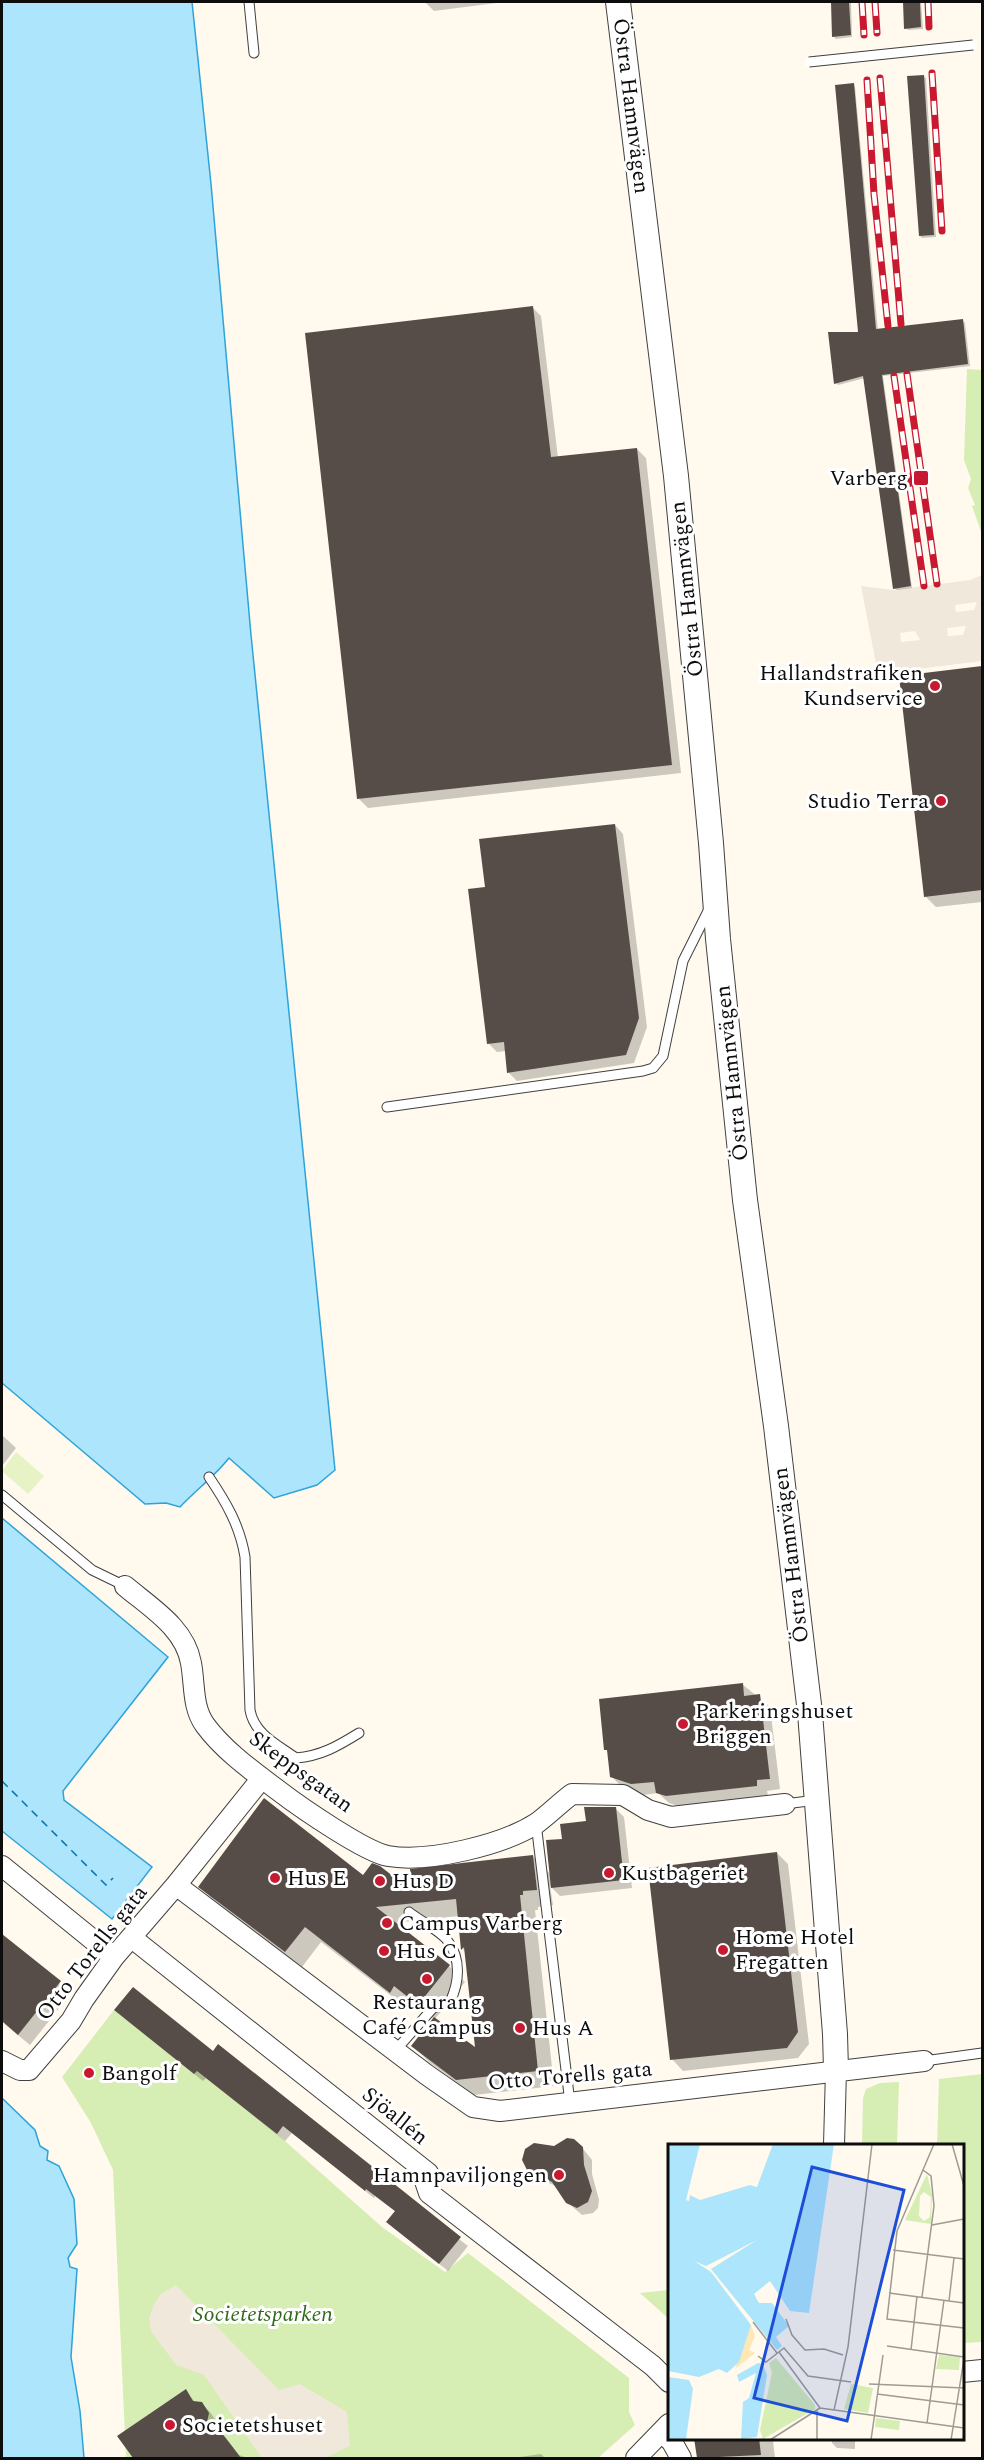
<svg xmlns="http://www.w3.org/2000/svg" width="984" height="2460" viewBox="0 0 984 2460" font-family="Spectral,serif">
<rect width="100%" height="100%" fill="#fffaed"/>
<path fill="#d6edb3" d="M967,369l15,1v164l-10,-28 3,-1 -7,-17 3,-9 -7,-19z
M114,2010l80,64 3,-3 80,63 105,93 63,45 23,-19 161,125v34l6,13 -37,33h-472l-13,-288 -22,-47 -29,-46z
M982,2074v268l-20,1v-198h-25l2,-66z
M899,2082l-2,63h-35l1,-47 3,-9 14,-6z
M669,2290v29l-29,-26z"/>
<path fill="#e7f3c5" d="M16,1452l28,24 -16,18 -26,-23z"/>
<path fill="#f0e9db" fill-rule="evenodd" d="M982,575v52l-2,6h2v28l-104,13 -17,-88 33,4 76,-10zM977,602l-3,8 -18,2 -1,-7zM966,626l-3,9 -15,1 -1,-8zM915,631l5,9 -19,2 -1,-9z
M176,2285l103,105 21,-6 47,28 3,34 -25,12h-63l-58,-83 -28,-10 -25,-34 -2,-13 5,-14 7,-10z"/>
<path fill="#ace5fc" stroke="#2da3d9" stroke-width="1.5" d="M2,2h190l19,182 40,451 84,835 -18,15 -43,13 -45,-40c-14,18 -33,32 -49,49l-14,-4 -21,1 -143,-121z
M2,1518l166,139 -105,134 1,9 88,67 -40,52 -110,-88z
M2,2098l33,32 5,16 8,5 -1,9 12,6 15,33 3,45 -9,14 2,9 7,2 -6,88 9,54 4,47h-82z"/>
<path fill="#0003" fill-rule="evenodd" d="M425,2h79l-70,9z
M832,2h19l1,35 -16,2 -2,-2z
M904,2h17l2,27 -15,1 -2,-2z
M923,76l3,2 10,159 -14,1 -2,-2z
M853,85l2,2 23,244 85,-10 2,2 5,43 -87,10 29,212 -15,2 -3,-2 -29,-210 -27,7 -2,-2 24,-49z
M532,307l9,9 17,142 79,-9 9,9 35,315 -313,35 -9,-9z
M982,668v234l-46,5 -11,-11 -25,-219z
M615,825l8,9 24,193 -13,36 -117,18 -8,-8 -3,-22 -9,1 -9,-9 -1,-155z
M2,1435l14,13 -14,18z
M742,1684l28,23 10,82 -13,2 1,5 -90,10 -9,-3 -11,-10 -15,2 -20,-7 -12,-12 -3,-24 -2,-3z
M615,1808l9,9 8,71 -72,8 -10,-10 3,19 -15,2v3h-3l19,176 -80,9 -45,-33 -16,-16 21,-27 -23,-18 -5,6 -85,-65 -19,25 -86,-64 -16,-16 163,-10 51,17 119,-38 18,19 12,-35 25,-18zM459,1916l4,33 3,4 11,97 -42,-31 30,-37 -16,-16 -55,-43z
M777,1853l11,11 21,180 -11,14 -115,13 -11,-12z
M2,1936l69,57 -41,52 -28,-23z
M124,2018l89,35 255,193 -20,25 -52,-42v-17l-21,-16 -1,2 -82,-65 -7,8 -79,-63 -3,3z
M580,2145l12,15v14l7,26 -1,8 -5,5 -11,2 -15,-13 -11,-16 -19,-8 -9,-9 27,-21z
M185,2391l11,12 6,1 8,8 7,10 -2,7 11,9 13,17 9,3h-113l-16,-22z
M696,2438h73l4,3 2,17h-77z
M832,2438h23v11l-18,-1 -5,-5z
M541,2454l4,4h-25v-1z"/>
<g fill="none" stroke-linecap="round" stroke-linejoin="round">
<path stroke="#0b72aa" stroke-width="1.5" stroke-dasharray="8 6" stroke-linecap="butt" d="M2,1781l104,104 7,-7"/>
</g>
<path fill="#574d48" d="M831,2h18l2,33 -19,2z
M903,2h17l1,25 -17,2z
M924,75l10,160 -15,1 -12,-160z
M854,83l22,246 87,-10 5,45 -86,11 29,211 -18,3 -30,-213 -29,8 -6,-52h30l-23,-247z
M533,306l18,151 86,-9 35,317 -315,34 -52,-466z
M982,666v224l-58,7 -25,-221z
M615,824l24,194 -13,37 -119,18 -3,-31 -17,2 -19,-155 17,-2 -6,-48z
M743,1683l1,13 16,-2 10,85 -13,1v6l-91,10 -10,-3 -2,-11 -23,2 -21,-7 -3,-27h-3l-5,-51z
M264,1798l99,77 9,-12 8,3 32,25 -2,-22 123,-14 4,35 -14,1v4h-3l18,176 -82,9 -45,-34 23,-29 41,30 -11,-100 -3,3 -5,-51 -80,8 74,58 -32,40 -24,-19 -4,7 -85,-66 -20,25 -87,-65z
M584,1807h32l8,73 -73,8 -5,-48 16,-1 -2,-15 26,-3z
M777,1852l21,180 -11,16 -117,12 -22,-192z
M2,1934l59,47 -43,54 -16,-14z
M133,1987l80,64 5,-7 243,193 -22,27 -53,-42 9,-11 -29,-22 -1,2 -82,-65 -6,8 -80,-63 -3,3 -80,-64z
M567,2138l7,1 9,8 1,18 8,26 -4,11 -11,6 -11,-5 -14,-21 -25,-12 -5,-10 3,-11 9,-6 20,3z
M186,2389l7,12 9,1 7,11 -3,14 12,1 23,30h-108l-16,-22z
M694,2438h65l2,17 -64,3z"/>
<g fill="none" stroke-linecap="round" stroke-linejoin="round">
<g stroke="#404040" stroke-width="11">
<path id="service" d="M249,2l5,51
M387,1107l256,-36 10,-3 10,-12 20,-95 27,-54
M209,1477c17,25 31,49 36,80l5,153c4,24 28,35 46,48 25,-2 42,-12 63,-25
M2,1495l90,75 33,16
M785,1804l31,-4
M536,1823l34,280
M395,2051l38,-43 17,-6c9,-19 12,-43 -3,-62 -7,-9 -28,-20 -38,-28
M924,2061l58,-8"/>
</g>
<g stroke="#404040" stroke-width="22">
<path id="minor" d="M125,1586c26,22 60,42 66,77 4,21 1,44 14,62 19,26 49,47 74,66 21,16 86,61 109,65 40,7 115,-11 149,-33 12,-9 23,-20 35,-29l51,1 25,15 23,7 114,-13
M2,1866l112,91
M176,1885l86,-107
M132,1938l296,235 -3,8 4,12 224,173 16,16
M2,2061l18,9h9l42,-49 13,-22 30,-42 62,-72 251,190 46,32 27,4 424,-50
M834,2145l2,-75
M962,2372l20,-2
M662,2432l10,10 9,16
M636,2458l33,-34"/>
</g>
<g stroke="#404040" stroke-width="26">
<path id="tertiary" d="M618,2l58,474 35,367 7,96 27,261 31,226 34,287 25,321 1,36"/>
</g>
<use href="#service" stroke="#fff" stroke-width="9"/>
<use href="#minor" stroke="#fff" stroke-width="20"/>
<use href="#tertiary" stroke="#fff" stroke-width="24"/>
<g stroke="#c91930" stroke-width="7">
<path id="rail" d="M862,2l2,33
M875,2l2,31
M928,2l1,25
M932,73l10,158
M880,78l21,246
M867,80l7,114 14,132
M907,374l30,210
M894,376l30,210"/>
</g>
<use href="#rail" stroke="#fff" stroke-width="4.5" stroke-dasharray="14" stroke-linecap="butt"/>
<g stroke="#404040" stroke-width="11" stroke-linecap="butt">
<path id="service-bridge" d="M809,62l164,-17"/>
</g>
<use href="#service-bridge" stroke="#fff" stroke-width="9"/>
</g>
<g fill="#c91930" stroke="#fff" stroke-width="2">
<rect x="913" y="470" width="16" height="16" rx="3"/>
<circle cx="935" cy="686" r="6"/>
<circle cx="941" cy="801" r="6"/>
<circle cx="683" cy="1724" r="6"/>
<circle cx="609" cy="1873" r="6"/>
<circle cx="275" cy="1878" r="6"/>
<circle cx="380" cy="1881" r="6"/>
<circle cx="387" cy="1923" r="6"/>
<circle cx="723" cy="1950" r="6"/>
<circle cx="384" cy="1951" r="6"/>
<circle cx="427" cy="1979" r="6"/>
<circle cx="520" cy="2028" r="6"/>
<circle cx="89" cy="2073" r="6"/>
<circle cx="559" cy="2175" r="6"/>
<circle cx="170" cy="2425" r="6"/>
</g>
<g text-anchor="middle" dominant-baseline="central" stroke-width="6" stroke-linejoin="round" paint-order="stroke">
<g font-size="22" fill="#0d0d0d" stroke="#fff">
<text transform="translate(631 106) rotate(83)">Östra Hamnvägen</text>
<text transform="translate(687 589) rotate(-96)">Östra Hamnvägen</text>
<text transform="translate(732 1073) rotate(-96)">Östra Hamnvägen</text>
<text transform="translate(791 1555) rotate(-97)">Östra Hamnvägen</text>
<text transform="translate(301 1772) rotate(36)">Skeppsgatan</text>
<text transform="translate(92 1953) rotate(-52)">Otto Torells gata</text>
<text transform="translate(570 2076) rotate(-5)">Otto Torells gata</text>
<text transform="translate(395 2116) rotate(39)">Sjöallén</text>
</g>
<g font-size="22" fill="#0d0d0d" stroke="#fff" text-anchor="start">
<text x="908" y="478" text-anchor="end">Varberg</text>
<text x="923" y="673" text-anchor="end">Hallandstrafiken<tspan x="923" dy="25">Kundservice</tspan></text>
<text x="929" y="801" text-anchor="end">Studio Terra</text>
<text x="695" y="1711">Parkeringshuset<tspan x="695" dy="25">Briggen</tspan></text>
<text x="621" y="1873">Kustbageriet</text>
<text x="287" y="1878">Hus E</text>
<text x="392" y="1881">Hus D</text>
<text x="399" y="1923">Campus Varberg</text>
<text x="735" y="1937">Home Hotel<tspan x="735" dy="25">Fregatten</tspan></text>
<text x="396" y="1951">Hus C</text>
<text x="427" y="2002" text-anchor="middle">Restaurang<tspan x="427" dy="25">Café Campus</tspan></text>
<text x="532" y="2028">Hus A</text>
<text x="101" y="2073">Bangolf</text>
<text x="547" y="2175" text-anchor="end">Hamnpaviljongen</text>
<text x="182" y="2425">Societetshuset</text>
</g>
<g font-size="22" font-style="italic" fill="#306a18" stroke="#fff">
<text x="263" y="2314">Societetsparken</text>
</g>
</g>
<g transform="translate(668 2144)">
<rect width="296" height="296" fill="#fffaed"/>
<path d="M259,30l5,20 -1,30 -26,-4zM256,48l7,5 -1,20 -6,4 -5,-5 1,-20zM271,211l21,2 -1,13 -23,-1zM108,214l39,47v4l-52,30 -3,-9 12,-57 -3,-10zM183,240l22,4 -5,25 -24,-4zM208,274l24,3 -1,9 -24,-3z" fill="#d6edb3" fill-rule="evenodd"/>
<path d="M83,181l4,11 -6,14 6,3 -20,16z" fill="#ffe8b5"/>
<path d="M0,0h32l-14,56 3,1 1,-6 10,5 50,-15 7,2 16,-43h61l-25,169 -19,-2 -20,-30 -16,13 5,9h13l17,23 -13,11 6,9 -5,4 -66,-81 46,-29 -51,26 -12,-5 17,11 40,53 -12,37 -12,11 -8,-4 -20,8 -31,-6zM90,219l5,1 4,11 -10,62 -16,2 2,-37 6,-4 7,-25 -17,9 -2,-7zM0,233l21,3 4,9 -7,50h-18z" fill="#ace5fc"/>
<path fill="none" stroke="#ace5fc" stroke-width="3" d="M0,69l95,23 1,45 -13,10 -1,10 29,45"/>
<path fill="none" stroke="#9e9b93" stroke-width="1.5" d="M266,0l-37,87 -10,88 77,9M266,0h30M284,0l12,42M264,81l32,-6M225,106l71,9M221,149l75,10M254,153l12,-91 -3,-30 -8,-6M281,157l5,-43M118,175l6,16 13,15 19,-1 19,6M85,178l24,31M219,202l77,11M243,206l6,-54M111,208l41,56M90,212l8,6 18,-14 24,28 43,6M201,240l95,4M209,250l87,11M152,264l144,20M166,266l14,-63 24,-203M149,267v29M259,279l17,-123M102,296l50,-32M203,296l12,-85M283,296l13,-81"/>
<path fill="#1d4ed8" fill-opacity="0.15" stroke="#1d4ed8" stroke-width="3" d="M144,23l92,23 -57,231 -93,-23z"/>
<rect width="296" height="296" fill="none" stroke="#0d0d0d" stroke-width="3"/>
</g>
<rect width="984" height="2460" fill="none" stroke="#0d0d0d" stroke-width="6"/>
</svg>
